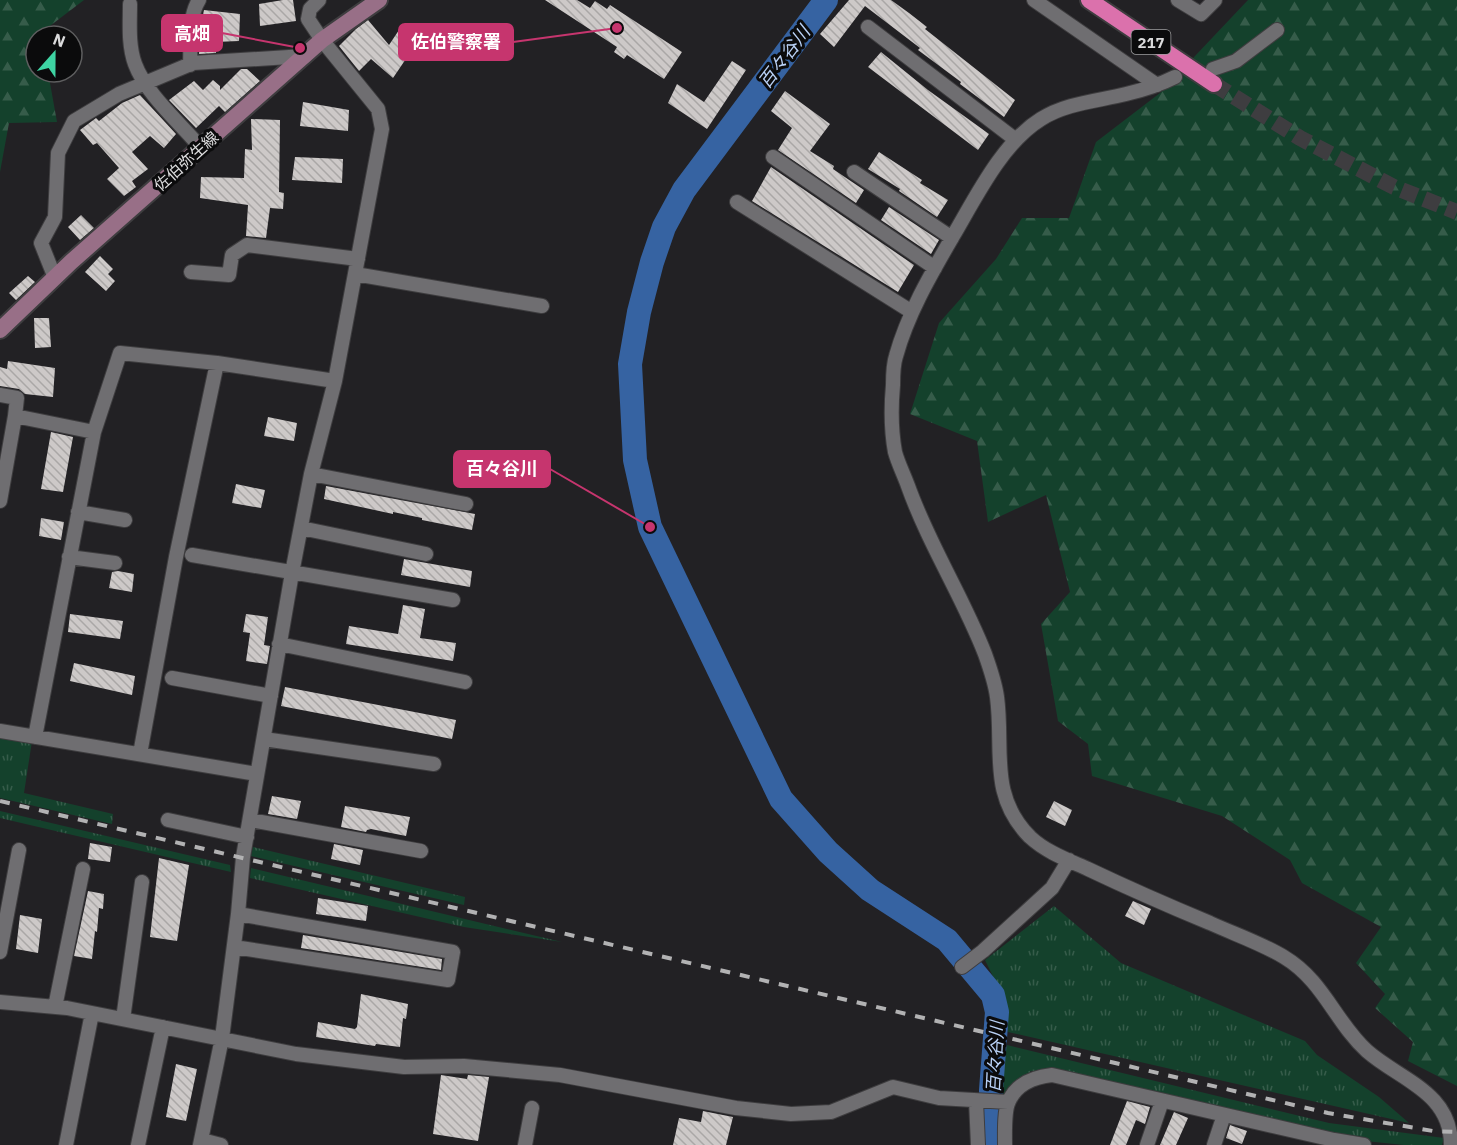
<svg xmlns="http://www.w3.org/2000/svg" width="1457" height="1145" viewBox="0 0 1457 1145" font-family="'IBM Plex Sans','Noto Sans JP',sans-serif">
<defs>
<pattern id="grass-tufts" width="24" height="20" patternUnits="userSpaceOnUse" patternTransform="scale(1.5)"><rect width="24" height="20" fill="#14412c"/><path d="M3 7l-1-3M5 7V3M7 7l1-3M15 17l-1-3M17 17v-4M19 17l1-3" fill="none" stroke="#365c4a"/></pattern>
<pattern id="forest-firs" width="22" height="20" patternUnits="userSpaceOnUse" patternTransform="scale(1.5)"><rect width="22" height="20" fill="#14412c"/><path d="M5 1l3.5 6h-7zM16 11l3.5 6h-7z" fill="#365c4a"/></pattern>
<pattern id="building-back-hatch" width="6" height="6" patternUnits="userSpaceOnUse" patternTransform="scale(1.5)"><rect width="6" height="6" fill="#cdc9c8"/><path d="M-1 5l2 2M0 0l6 6M5-1l2 2" fill="none" stroke="#aaa7a6"/></pattern>
</defs>
<rect width="100%" height="100%" fill="#222124"/>
<path fill="url(#grass-tufts)" d="M0,736l32,5 -8,52 89,21 -1,10 -112,-26z
M0,811l230,54 1,7 -231,-54z
M253,847l212,50 -1,8 -213,-49z
M251,868l311,74 -98,-15 -214,-49z
M1054,906l67,57 184,78 12,14 62,42 30,26 -401,-91 -3,-31 -20,-41z
M1007,1045l322,78 115,15 -2,7h-38l-58,-6 -289,-67 -26,-1 -15,17 -12,10 -4,-25z"/>
<path fill="url(#forest-firs)" d="M0,0h84l-42,32v4h-6v36h12l9,50 -48,1 -9,49z
M1248,0h209v1086l-49,-25 5,-19 -38,-34 10,-14 -29,-31 25,-36 -79,-44 -12,-23 -68,-44 -130,-40 -4,-32 -30,-23 -17,-97 29,-32 -24,-97 -58,27 -11,-81 -67,-27 29,-91 57,-64 26,-41h47l27,-76 64,-49z"/>
<g fill="none" stroke-linecap="round" stroke-linejoin="round">
<path stroke="#3663a2" stroke-width="24" d="M826,0l-142,190 -20,37 -12,35 -13,50 -9,52 5,96 15,67 131,272 47,53 42,38 77,50 46,55 4,17 -6,78 -1,55"/>
</g>
<path fill="url(#building-back-hatch)" d="M283,0h10l3,21 -36,5 -1,-22z
M545,0h32l13,8 5,-7 12,8 3,-4 72,47 -18,27 -37,-24 -3,4 -10,-7 3,-5z
M849,0h42l18,13 18,14 -2,2 90,71 -11,17 -44,-33 1,-2 -43,-32 2,-2 -55,-42 -31,41 -14,-13z
M204,10l36,4 -1,27 -24,1 1,11 -17,1 2,-30z
M368,20l21,25 10,-15 17,14 -23,34 -22,-19 -12,12 -20,-25 17,-17z
M881,52l47,38 61,44 -11,16 -110,-83z
M732,61l14,9 -39,59 -39,-26 9,-19 27,18z
M241,69h6l13,12 -35,31 -6,-6 -23,22 -27,-28 25,-19 9,9 10,-10 7,6v4z
M785,91l45,33 -20,27 24,15 -1,3 31,21 -8,13 -78,-53 14,-22 -21,-17z
M140,95l36,39 -12,14 -14,-12 -18,16 16,17 -16,12 4,6 -12,9 -17,-17 12,-11 -22,-25 -4,2 -13,-15 16,-12 3,3 23,-18z
M303,102l46,8 -1,21 -48,-5z
M251,119l29,1 -1,72 5,1 -1,16 -13,-1 -4,30 -20,-2 2,-31 -48,-7 1,-21 43,1 1,-29 7,1z
M879,152l43,28 -2,3 28,17 -11,17 -38,-26 1,-2 -32,-20z
M295,157l48,2 -1,24 -50,-3z
M771,167l143,98 -16,27 -146,-91z
M889,207l50,33 -8,14 -50,-34z
M81,215l13,13 -14,12 -12,-13z
M100,256l13,13 -5,5 7,7 -9,10 -21,-19z
M28,276l7,6 -19,18 -7,-7z
M34,318h15l2,29 -16,1z
M8,361l47,7 -2,29 -28,-3 -6,-5 -19,-3v-19l7,2z
M268,417l29,6 -3,18 -30,-5z
M51,432l22,5 -10,55 -22,-3z
M236,484l29,6 -4,18 -29,-5z
M326,486l149,28 -3,16 -50,-10v-2l-29,-6v2l-69,-15z
M41,518l23,4 -3,18 -22,-4z
M404,559l68,12 -2,16 -69,-12z
M118,571l16,3 -2,18 -23,-4 3,-16z
M403,605l22,4 -5,29 36,5 -3,18 -107,-17 3,-18 49,8z
M70,614l53,7 -3,18 -52,-7z
M246,614l22,3 -4,28 6,1 -3,18 -21,-3 4,-28 -7,-1z
M74,663l61,13 -3,19 -62,-14z
M285,687l171,33 -4,19 -171,-33z
M272,796l29,5 -4,18 -29,-5z
M1054,801l18,9 -7,16 -19,-9z
M345,806l65,11 -4,19 -35,-7 -4,1 -1,2 -25,-5z
M90,843l22,4 -2,15 -22,-3z
M334,844l29,6 -3,15 -29,-6z
M159,858l30,7 -12,76 -27,-4z
M88,891l16,3 -1,15 -4,-1 -2,24 -2,-1 -3,28 -18,-3z
M318,898l50,8 -2,15 -50,-7z
M1133,901l18,8 -7,16 -19,-9z
M20,915l22,4 -4,34 -22,-4z
M303,935l139,24 -1,11 -140,-22z
M361,994l47,10 -2,15 -3,-1 -3,29 -24,-3 -1,2 -59,-9 2,-15 37,7 2,-2z
M176,1064l21,5 -11,52 -20,-4z
M441,1075l26,4 1,-4 21,2 -11,64 -45,-7z
M1127,1101l23,6 -5,17 -9,-4 -10,25h-16z
M703,1111l30,6 -7,28h-53l6,-27 22,4z
M1174,1112l14,6 -12,27h-16z
M1230,1125l17,6 -5,13 -16,-6z"/>
<g fill="none" stroke-linecap="round" stroke-linejoin="round">
<path stroke="#3e3d40" stroke-width="16" stroke-dasharray="16 8" stroke-linecap="butt" d="M1214,84l86,54 94,49 63,25"/>
<g stroke="#3e3d3f" stroke-width="16">
<path id="minor" d="M1034,0l123,85
M1178,0l23,14 14,-14
M130,4c0,19 -2,41 5,60 11,30 45,59 66,84
M868,27l148,113
M190,65c1,-20 -2,-48 9,-65
M1213,69l23,-8 41,-31
M1175,77c-16,8 -32,13 -49,17 -28,7 -60,9 -85,25 -39,24 -65,78 -88,117 -22,38 -45,77 -57,120 -3,9 -3,19 -3,29 -2,22 -2,45 2,67 3,11 9,23 13,34 21,59 55,111 77,168 5,14 10,28 12,43 7,52 -9,98 33,140 16,15 38,23 58,32 40,19 81,37 122,54 24,11 51,20 74,34 40,24 51,65 83,94 33,29 84,41 84,94
M773,157l162,111
M854,172l98,66
M737,202l175,110
M191,272l38,3 3,-20 15,-10 111,14
M355,274l187,32
M55,278l-14,-35 14,-26 3,-64 16,-32 45,-27 74,-31 112,-7
M0,395l17,3 -2,18 79,16 26,-79 97,10 118,18
M311,474l155,30
M0,501l15,-85
M78,512l47,8
M301,528l125,26
M192,555l261,45
M69,557l46,6
M279,644l186,38
M172,678l99,18
M0,731l257,43
M35,737l59,-305
M264,739l170,25
M140,754l36,-197 41,-194
M168,820l79,17
M250,820l171,31
M234,947l214,33 5,-28 -215,-38
M0,952l19,-102
M962,967l21,-16 69,-63 17,-28
M0,1002l67,6 229,46 108,13 60,-1 96,9 176,33 55,6 40,-2 62,-25 46,11 69,4
M55,1007l28,-138
M123,1019l19,-137
M976,1101l2,44
M202,1140l19,5
M66,1145l26,-132
M138,1145l25,-118
M200,1145l22,-107 16,-124 5,-57 49,-284 19,-99 24,-93 47,-252 -4,-20 -56,-69 -14,-21 2,-10 9,-9
M525,1145l7,-37
M1005,1145c0,-11 -1,-35 4,-44 8,-18 25,-24 43,-26l282,65 30,5
M1147,1145l15,-44
M1214,1145l10,-30"/>
</g>
<g stroke="#3e3d3f" stroke-width="20">
<path id="secondary" d="M0,330l71,-68 251,-222 57,-40"/>
</g>
<g stroke="#3e3d3f" stroke-width="20">
<path id="trunk" d="M1089,0l125,84"/>
</g>
<use href="#minor" stroke="#6f6e71" stroke-width="14"/>
<use href="#secondary" stroke="#986f87" stroke-width="16"/>
<use href="#trunk" stroke="#db71ac" stroke-width="16"/>
<path stroke="#b2b2b3" stroke-width="4" stroke-dasharray="10 10" stroke-linecap="butt" d="M0,801l1328,312 105,18 24,1"/>
</g>
<g text-anchor="middle" dominant-baseline="central" stroke-width="6" stroke-linejoin="round" paint-order="stroke">
<rect fill="#0b0b0c" stroke="#9d9d9e" stroke-width="1.5" x="1131.5" y="30" width="39" height="24" rx="4.5"/>
<g font-size="15" font-weight="bold" fill="#dbdbdc">
<text x="1151" y="42">217</text>
</g>
<g font-size="16" fill="#dbdbdc" stroke="#0b0b0c">
<text transform="translate(186 161) rotate(-42)">佐伯弥生線</text>
</g>
<g font-size="18" font-style="italic" fill="#b9d1f6" stroke="#0b0b0c">
<text transform="translate(784 57) rotate(-53)">百々谷川</text>
<text transform="translate(995 1057) rotate(-87)">百々谷川</text>
</g>
</g>
<path fill="none" stroke="#c6356e" stroke-width="2" d="M300 48L222 33M617 28L513 42M650 527L550 469"/>
<g fill="#c6356e" stroke="#0b0b0c" stroke-width="2">
<circle cx="300" cy="48" r="6"/>
<circle cx="617" cy="28" r="6"/>
<circle cx="650" cy="527" r="6"/>
</g>
<g fill="#c6356e" stroke="#c6356e" stroke-width="2">
<rect x="162" y="15" width="60" height="36" rx="6"/>
<rect x="399" y="24" width="114" height="36" rx="6"/>
<rect x="454" y="451" width="96" height="36" rx="6"/>
</g>
<g font-size="18" text-anchor="middle" font-weight="bold" fill="#fff">
<text x="192" y="40">高畑</text>
<text x="456" y="48">佐伯警察署</text>
<text x="502" y="475">百々谷川</text>
</g>
<g transform="translate(54 54) rotate(21)"><circle r="28" fill="#0b0b0c" stroke="#5e5e5f" stroke-width="1.5"/>
<path d="M0-4.5L10 22L0 15L-10 22Z" fill="#3ed4a3"/>
<text y="-9" font-size="16" font-weight="bold" text-anchor="middle" fill="#dbdbdc">N</text>
</g>
</svg>
